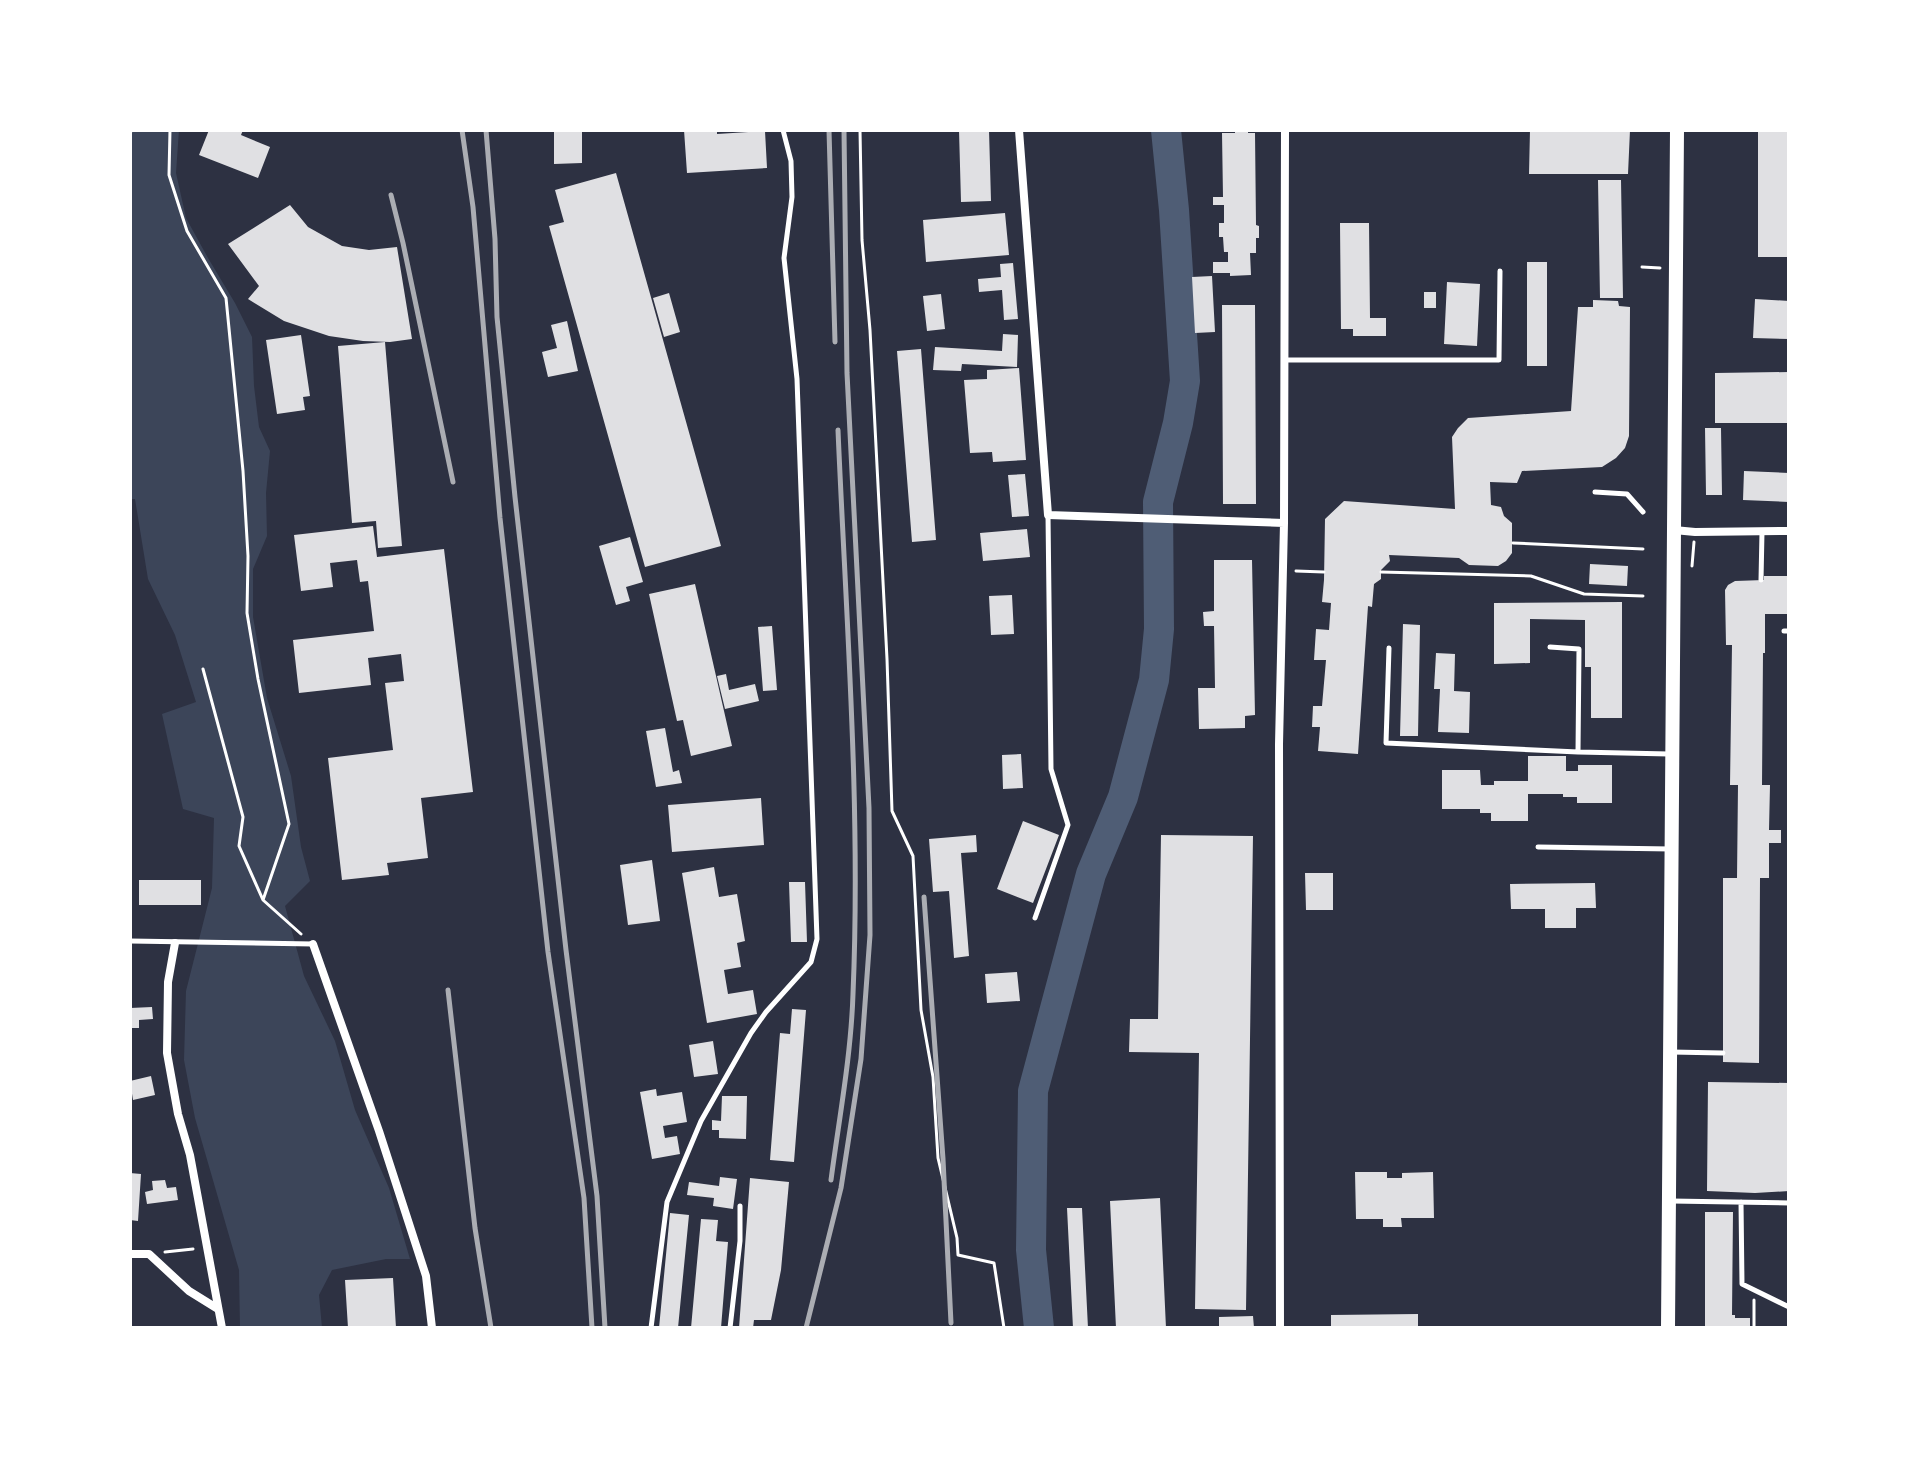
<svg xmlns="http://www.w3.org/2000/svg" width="1919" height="1458" viewBox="0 0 1919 1458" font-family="'Exo 2',sans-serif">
<rect width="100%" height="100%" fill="#2d3142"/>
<path fill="#3c4559" d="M130,130h49l-3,43 10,45 22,40 27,45 17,34 2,49 5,41 11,24 -4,42 1,43 -14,33v48l14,81 24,78 10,71 9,34 -25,25 19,70 31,65 20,69 34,78 21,71h-24l-54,11 -13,25 3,33h-82l-1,-58 -44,-152 -11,-58 2,-69 26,-103 2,-70 -31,-9 -21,-95 34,-12 -21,-67 -27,-56 -13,-80h-5z"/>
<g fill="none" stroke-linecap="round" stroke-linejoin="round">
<path stroke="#4f5d75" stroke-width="30" d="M1039,1328l-8,-78 2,-159 58,-217 32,-77 31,-117 5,-51 -1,-127 20,-79 7,-42 -11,-171 -8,-80"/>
</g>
<path fill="#e0e0e3" d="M209,130h34l-2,5 29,12 -12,31 -59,-23z
M554,130h28v33l-28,1z
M684,130h33v4l48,-3 2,37 -80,5z
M959,130h30l2,71 -30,1z
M1235,130h13v3h7l1,92 3,1v12h-3v15h-6l1,22 -21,1v-3h-17v-11h15v-10h-4l-1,-15h-4v-14h5v-18h-11v-8h10l-1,-64h13z
M1530,130h100l-2,44h-99z
M1758,130h31v127h-31z
M616,173l105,373 -76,21 -96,-341 15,-4 -9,-32z
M1598,180h23l2,118h-23z
M290,205l18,22 34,19 27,4 28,-3 15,92 -22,3 -27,-1 -34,-5 -45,-15 -36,-22 11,-13 -31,-42z
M1005,213l4,42 -83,7 -3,-42z
M1340,223h29l1,95h16v18h-33v-7h-12z
M1527,262h20v104h-20z
M1013,263l5,56 -14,1 -2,-30 -23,2 -1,-13 23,-2 -1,-13z
M1212,276l3,56 -20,1 -3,-56z
M1447,282l33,2 -3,62 -33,-2z
M1424,292h12v16h-12z
M669,293l11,39 -16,5 -11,-39z
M941,294l4,35 -18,2 -4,-35z
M1755,299l34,2v38l-36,-1z
M1593,300l25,1 1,5 11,1 -1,129 -4,12 -9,10 -14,9 -80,4 -5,12 -27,-1 1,23 10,2 3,9 8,7v30l-6,8 -8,5 -29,-1 -10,-7 -70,-3 1,6 -9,9v9l-7,5 -2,23 -4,-1 -10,148 -40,-3 2,-24h-8l1,-21h9l4,-46h-12l2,-31 13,1 2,-27 -9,-1 2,-22 1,-61 19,-18 111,8 -3,-72 6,-9 10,-10 103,-7 7,-104h15z
M1222,305h33l1,199h-33z
M567,321l11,50 -30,6 -6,-25 15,-4 -6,-23z
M1003,334l15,1 -1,32 -55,-3 -1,7 -28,-1 2,-23 67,4z
M301,335l9,61 -7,1 2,13 -28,4 -11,-74z
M385,342l17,204 -24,2 -2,-27 -24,2 -14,-177z
M921,349l15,191 -24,2 -15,-191z
M1019,368l7,92 -33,2 -1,-10 -22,1 -6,-73 23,-1v-9z
M1789,372v51h-74v-50z
M1705,428h16l1,67h-16z
M1744,471l45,2v29l-46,-2z
M1025,474l4,42 -17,1 -4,-42z
M373,526l4,31 67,-8 29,243 -52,6 7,60 -41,5 2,12 -47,5 -14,-122 65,-8 -8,-67 19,-2 -3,-27 -33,4 3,27 -72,8 -6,-53 81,-9 -6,-50 -8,1 -3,-22 -27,3 3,24 -32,4 -7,-56z
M1027,529l3,28 -47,4 -3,-28z
M630,537l13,45 -17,5 4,14 -14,4 -17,-59z
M1214,560h38l3,155 -10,1v12l-46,1 -1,-41h17l-1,-62h-10l-1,-14 11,-1z
M1590,564l38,2 -1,20 -38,-2z
M1764,576h25v38h-24v39h-2l-1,132h8l-1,45h12v13h-12v35h-9l-1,185 -36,-1v-184h14l1,-93h-8l2,-140h-6l-1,-55 3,-5 7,-4 29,-1z
M695,584l37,162 -41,10 -8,-36 -6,1 -28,-127z
M1012,595l2,39 -23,1 -2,-39z
M1622,602v116h-31v-51h-6v-47l-55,-1v44l-36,1v-61z
M1403,624l17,1 -2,111h-18z
M772,626l5,64 -14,1 -5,-64z
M1436,653l19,1 -1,37 16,1 -1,41 -31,-1 2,-43h-6z
M726,674l3,16 26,-6 4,17 -34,8 -8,-33z
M665,728l8,44 6,-2 3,13 -26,4 -10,-56z
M1021,754l2,34 -20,1 -1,-34z
M1528,756h38v15h12v-6h34v38h-35v-6h-14v-3h-35v27h-37v-8h-11v-4h-38v-39h38l1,15h13v-4h34z
M761,798l3,47 -92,7 -4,-47z
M1023,821l36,14 -26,68 -36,-14z
M976,835l1,17 -16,1 8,103 -15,2 -5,-67 -16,1 -4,-53z
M1161,835l92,1 -7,474 -51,-1 4,-256 -70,-1 1,-33h28z
M652,860l8,61 -32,4 -8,-60z
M714,867l5,30 18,-3 8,47 -8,2 4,24 -17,3 4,24 25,-4 4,24 -50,9 -25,-150z
M1305,873h28v37h-27z
M139,880h62v25h-62z
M789,882h16l2,60h-16z
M1595,883l1,25h-20v20h-31v-19h-34l-1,-25z
M1017,972l3,29 -33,2 -2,-29z
M152,1007l1,12 -14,1v8h-9v-20z
M792,1009l14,1 -12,152 -24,-2 10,-127 10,1z
M713,1041l5,33 -24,3 -5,-32z
M151,1076l4,19 -22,5 -3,-19z
M1708,1082l81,1v108l-34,2 -48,-2z
M656,1089l1,7 25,-4 5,30 -24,4 2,12 12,-2 3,18 -28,5 -12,-67z
M722,1096h25l-1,43 -27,-1v-8h-7v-10l9,1z
M1355,1172h32v6h15v-5l31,-1 1,46h-33l1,9h-19v-8h-27z
M130,1173l11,1 -3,47 -8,-1z
M720,1177l17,2 -4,30 -20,-3 1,-8 -27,-3 2,-13 30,4z
M750,1178l39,4 -8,88 -10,50h-17l-1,8h-14z
M165,1180l2,8 9,-1 2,13 -31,4 -2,-12 8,-2 -1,-9z
M1160,1198l6,130h-50l-6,-127z
M1067,1208h15l6,120h-15z
M1705,1212h28l-1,103h3v3h15v10h-45z
M670,1213l19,2 -11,113h-19z
M701,1219l17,1 -2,21 12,1 -7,86h-30z
M393,1278l3,50h-48l-3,-48z
M1418,1314v14h-87v-13z
M1253,1316l1,12h-35v-11z"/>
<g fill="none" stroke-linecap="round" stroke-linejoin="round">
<path stroke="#fff" stroke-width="3" d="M170,130l-1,45 18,56 39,67 17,173 5,85 -1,57 11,66 31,145 -26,76 38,34
M860,130l2,110 8,90 17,329 5,152 21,45 8,154 12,67 5,81 19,80 1,17 36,8 10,65
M130,136l1,-6
M1642,267l18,1
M1513,543l130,6
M1692,566l2,-24
M1296,571l28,1
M1381,572l150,4 53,18 59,2
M203,669l40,148 -4,29 24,54
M165,1252l28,-3
M1754,1328v-28"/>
<path stroke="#fff" stroke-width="5" d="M1285,360h214l1,-89
M1595,492l32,2 16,18
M1761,580l1,-48
M1784,631h5
M1550,647l29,2 -1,103 91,2
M1389,648l-3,95 192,9
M1538,847l133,2
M1035,918l33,-93 -17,-56 -3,-254
M130,941l183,3
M1671,1052l52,1
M1671,1201l118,2
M1741,1202l1,82 47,23
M651,1328l16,-126 34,-81 50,-88 15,-21 45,-50 6,-23 -20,-560 -13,-121 8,-61 -1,-36 -8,-31
M730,1328l10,-87v-35"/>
<path stroke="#fff" stroke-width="8" d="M1019,130l29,385 236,8
M1674,530l21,2 94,-1
M175,943l-7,39 -1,71 11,61 12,41 32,173
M313,944l66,187 47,145 6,52
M130,1254h19l40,37 29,18
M1280,1328l-1,-584 5,-221 1,-393"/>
<path stroke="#fff" stroke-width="14" d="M1668,1328l9,-1198"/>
<path stroke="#abadb3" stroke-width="5" d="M462,130l11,77 27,311 48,434 36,246 8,130
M486,130l9,109 2,78 18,180 51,453 31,246 8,132
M829,130l6,212
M391,195l12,48 50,239
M924,897l19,262 8,164
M448,990l27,238 16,100
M831,1180c8,-61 20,-124 22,-186 8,-188 -7,-376 -15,-564
M806,1328l35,-140 20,-129 9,-124 -1,-127 -22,-435 -3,-243"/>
</g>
<rect width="1919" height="1458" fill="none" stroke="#ffffff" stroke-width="264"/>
</svg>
